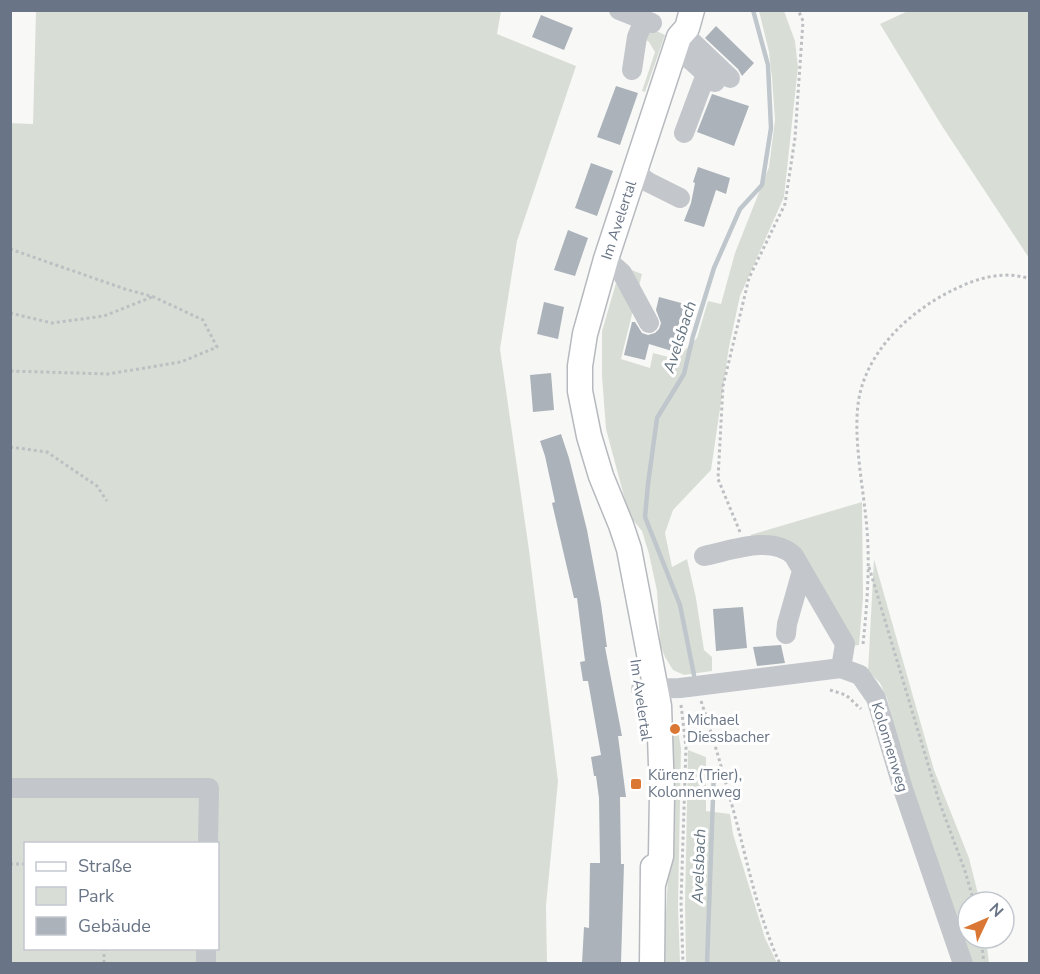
<svg xmlns="http://www.w3.org/2000/svg" width="1040" height="974" viewBox="0 0 1040 974" font-family="'Nunito Sans',sans-serif">
<rect width="100%" height="100%" fill="#f8f9f7"/>
<path fill="#d8ded6" d="M910,10l119,1v247l-87,-132 -62,-102z
M36,11h465l-4,23 79,32 -59,175 -17,108 29,201 29,231 -12,125 1,57h-339v-14l10,-1v-104l-4,-60 -203,-2 -1,-659 23,1z
M759,11h25l11,30 3,26 -14,130 -44,99 -11,51 -18,123 -38,40 -8,23 7,34 15,-8 9,39 8,52 8,7v14l-28,4 -11,-5 -8,-13 -5,-13 -3,-53 -8,-37 -7,-23 -13,-16 -23,-86 -4,-53v-45l19,-65 21,8 -21,85 29,9 3,-15 23,6 21,-21 11,-37 13,3 14,-51 34,-86 6,-47 -3,-42 -3,-26z
M646,26l19,9 -20,57 -3,-1 13,-39 -6,-10 -7,-5z
M862,502l1,95 -4,48 -8,1 -39,-71 -62,-40z
M874,559l60,211 35,88 11,44h-12v36h18l3,25h-19l-68,-206 -15,-59 -7,-15 -12,-12z
M672,729h6l3,20 -3,158 2,56 -17,1 10,-171z
M688,750l18,7v54l24,3 3,20 32,104 12,25h-91l-1,-58z
M210,787l-2,56 -182,1v104l178,1v14h-193l-1,-174z"/>
<g fill="none" stroke-linecap="round" stroke-linejoin="round">
<path stroke="#bfc6cc" stroke-width="4.5" d="M694,675l-14,-70 -35,-88 3,-33 9,-66 27,-44 9,-38 21,-68 26,-59 22,-24 9,-57 -3,-63 -15,-55
M707,964l7,-194"/>
</g>
<path fill="#abb2b9" d="M541,15l32,13 -9,22 -32,-13z
M716,26l38,37 -12,13 -4,-7 -33,-31z
M616,86l22,7 -18,52 -23,-8z
M712,94l37,12 -15,40 -37,-14z
M591,163l22,8 -16,45 -22,-8z
M698,167l32,11 -4,16 -10,-4 -12,37 -20,-6 7,-18 4,-20 -2,-1z
M568,230l20,8 -13,38 -21,-6z
M659,297l26,7 -13,47 -23,-7 -4,16 -21,-5 8,-33h3l7,11 6,2 7,-2 4,-4 2,-6 -5,-13z
M544,302l20,5 -6,32 -21,-5z
M551,373l3,37 -21,2 -3,-37z
M561,434l8,24 18,72 14,74 6,43h-2l17,89h-4l8,61h-6l1,67h3l-3,99h-39l2,-36 5,1 1,-65h10l-1,-65 -3,-22h-2l-3,-19 10,-2 -13,-74h-5l-3,-19 5,-1 -8,-63h-3l-22,-95 3,-1 -10,-46 -5,-15z
M743,607l4,41 -31,3 -3,-42z
M781,645l4,18 -28,3 -4,-19z"/>
<g fill="none" stroke-linecap="round" stroke-linejoin="round">
<g stroke="#b6b9be" stroke-width="27">
<g id="major">
<path id="s1" d="M654,881l7,-25 1,-62 -3,-88 -30,-157 -8,-24 -20,-49 -12,-40 -9,-45v-25l5,-32 21,-75 73,-222 8,-9 5,-18"/>
<path d="M652,964l1,-97"/>
</g>
</g>
<path stroke="#bdbfc2" stroke-width="3" stroke-dasharray="3 3" stroke-linecap="butt" d="M10,249l115,40 29,8 49,23 14,27 -36,15 -73,12 -98,-3
M10,313l42,10 52,-7 48,-19
M10,447l37,5 50,34 10,15
M740,532l-22,-53 5,-93 26,-108 36,-74 10,-66 8,-117 -5,-11
M869,567l70,234 26,70 9,31
M863,644c4,-38 7,-77 4,-114 -3,-41 -16,-98 -7,-137 11,-45 48,-79 87,-100 25,-13 54,-24 83,-14
M830,690l16,5 15,14
M701,701c15,45 27,89 39,134 11,44 21,87 40,129
M681,705l5,42 -5,155 2,62
M10,864h16
M981,938l3,26
M104,948v16"/>
<path stroke="#c3c6ca" stroke-width="20" d="M619,10l33,13
M679,37l11,3 40,38
M676,49l17,13 22,20
M632,70l5,-33 7,-17
M684,133l22,-59
M635,172l13,10 32,16
M606,259l16,14 27,50
M704,556c26,-5 68,-22 90,0l51,88 -4,24
M786,634l1,-10 15,-53
M641,689l39,-1 161,-20 19,7 16,23 27,91 60,175
M10,788h199l-1,56
M206,964v-16"/>
<use href="#major" stroke="#fff" stroke-width="24"/>
</g>
<g fill="#db7734" stroke="#fff" stroke-width="2">
<circle cx="675" cy="729" r="6"/>
<rect x="630" y="778" width="12" height="12" rx="3"/>
</g>
<g text-anchor="middle" dominant-baseline="central" stroke-width="6" stroke-linejoin="round" paint-order="stroke">
<g font-size="15" fill="#697586" stroke="#fff">
<text stroke="none"><textPath href="#s1" startOffset="678">Im Avelertal</textPath></text>
<text transform="translate(641 700) rotate(82)">Im Avelertal</text>
<text transform="translate(890 747) rotate(73)">Kolonnenweg</text>
</g>
<g font-size="15" fill="#697586" stroke="#fff" text-anchor="start">
<text x="687" y="720">Michael<tspan x="687" dy="17">Diessbacher</tspan></text>
<text x="648" y="775">Kürenz (Trier),<tspan x="648" dy="17">Kolonnenweg</tspan></text>
</g>
<g font-size="16" font-style="italic" fill="#657581" stroke="#fff">
<text transform="translate(680 337) rotate(-72)">Avelsbach</text>
<text transform="translate(699 866) rotate(-88)">Avelsbach</text>
</g>
</g>
<rect width="1040" height="974" fill="none" stroke="#697586" stroke-width="24"/>
<rect x="24" y="842" width="195" height="108" fill="#ffffff" stroke="#c3c8cf" stroke-width="1.5"/>
<rect x="36" y="862" width="30" height="9" fill="#ffffff" stroke="#c3c8cf" stroke-width="1.5"/>
<text x="78" y="872" font-size="18" fill="#697586">Straße</text>
<rect x="36" y="887" width="30" height="18" fill="#d8ded6" stroke="#c3c8cf" stroke-width="1.5"/>
<text x="78" y="902" font-size="18" fill="#697586">Park</text>
<rect x="36" y="917" width="30" height="18" fill="#abb2b9" stroke="#c3c8cf" stroke-width="1.5"/>
<text x="78" y="932" font-size="18" fill="#697586">Gebäude</text>
<g transform="translate(986 920) rotate(46)"><circle r="28" fill="#ffffff" stroke="#c3c8cf" stroke-width="1.5"/>
<path d="M0-4.5L10 22L0 15L-10 22Z" fill="#db7734"/>
<text y="-9" font-size="16" font-weight="bold" text-anchor="middle" fill="#697586">N</text>
</g>
</svg>
